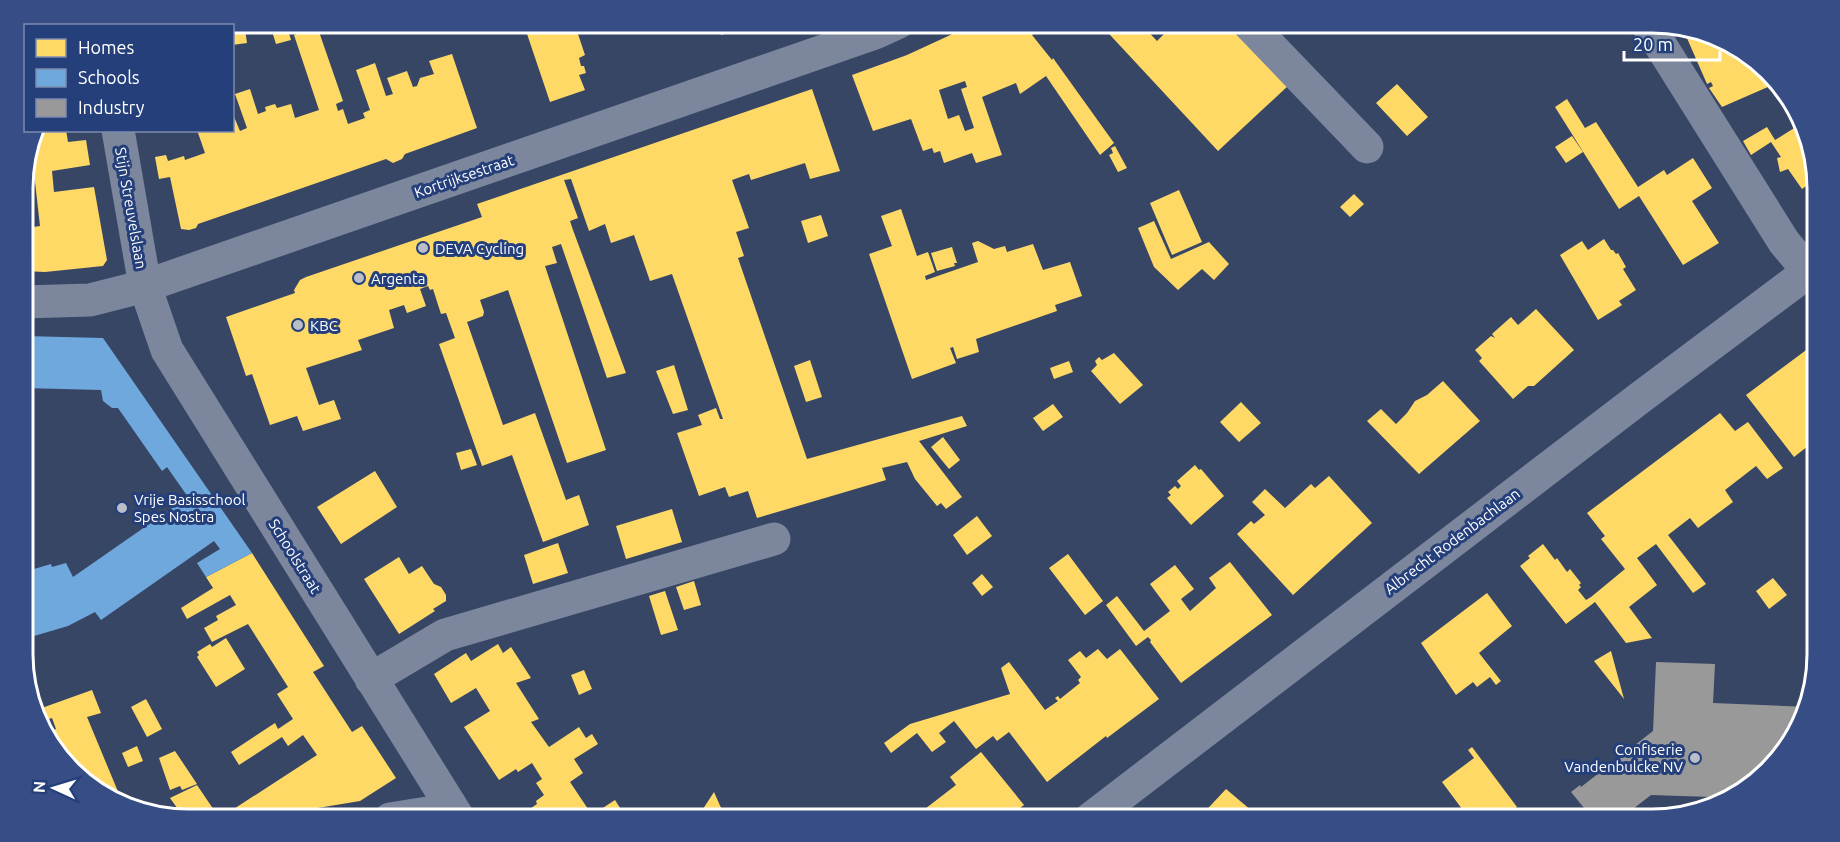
<svg xmlns="http://www.w3.org/2000/svg" width="1840" height="842" viewBox="0 0 1840 842" font-family="Ubuntu,sans-serif">
<rect width="100%" height="100%" fill="#384666"/>
<path fill="#ffd966" fill-rule="evenodd" d="M188,22h28v4h-37z
M541,22h29l2,7 4,-1 9,27 -6,3 2,8h3l2,7 -7,2 6,15 -35,12 -25,-74z
M716,22h38l-3,5 -9,4 -3,-2 -18,6z
M971,22h75l-14,13 20,25 1,-2 61,85 -14,12 -54,-79 -26,18 -4,-11 -34,14 20,58 -26,8 -4,-10 -28,10 -4,-12 -6,2 -2,-5 -9,3 -12,-32 -38,12 -21,-56 55,-20 52,-24zM965,81l2,6 -6,2 13,39 -9,3 -6,-16 -11,4 -9,-29z
M1051,22h15l-8,8z
M1098,22h41l18,19 19,-19h54l59,63 -71,66z
M286,23l5,17 -15,4 -5,-16z
M317,26l26,75 -7,3 2,7 5,-2 5,15 17,-6 -2,-5 7,-3 -14,-40 19,-7 11,33 7,-2 -6,-16 20,-7 6,16 4,-1 3,-8 14,-4 -5,-13 23,-7 25,74 -72,26 -3,5 -9,4 -7,-4 -188,65 -2,4 -7,2 -8,-1 -11,-52 -11,2 -4,-22 11,-2 2,6 16,-5 1,4 20,-7 -8,-23h35v-18l8,19 7,-3 -12,-34 15,-5 8,25 8,-3 -1,-4 10,-3 2,4 14,-4 4,14 24,-8 -25,-75z
M245,29l2,14 -15,2v-14z
M1683,29l33,6 61,48 -55,24 -13,-19 4,-2 -2,-4 -4,2z
M1397,84l31,33 -21,19 -31,-33z
M812,89l28,82 -30,8 -5,-16 -54,17 -2,-6 -17,6 17,48 -13,4 8,24 -6,2 69,201 155,-43 5,10 -48,15 43,56 -16,12 -5,-6 -4,3 -22,-27 -8,-17 -25,6 4,12 -129,38 -9,-27 -19,6 -4,-10 -26,9 -22,-63 25,-8 -4,-10 18,-7 4,11h3l-51,-145 -22,7 -16,-46 -23,8 -6,-19 -16,7 -18,-52 -7,1 14,38 -8,3 3,9 53,143 -19,5 -46,-134 -9,3 5,16 -12,3 61,184 -39,13 -59,-173 -28,10 4,12 -1,4 -16,6 36,103 32,-12 31,87 13,-5 10,30 -46,17 -31,-87 -30,11 -43,-122 16,-6 -9,-25 -5,1 -8,-25 -3,1 -2,-4 -8,3 6,17 -19,7 -3,-8 -15,5 5,18 -36,12 4,10 -56,18 13,37 15,-5 7,19 -38,12 -6,-15 -27,9 -18,-51 -6,2 -20,-59 69,-24 -1,-3 6,-10 6,-3 176,-60 -5,-13z
M1567,99l18,29 11,-6 42,65 26,-17 3,5 26,-17 19,30 -20,13 27,42 -36,22 -44,-69 -20,13 -64,-102z
M1799,125l17,42v12l-14,10 -14,-20 -8,3 -3,-14 4,-1 -10,-15 -20,13 -8,-14 24,-14 8,13z
M35,130h31l2,12 18,-2 4,25 -38,6 2,21 40,-5 13,73 -4,6 -58,6 -22,-1v-79l2,1 2,35 13,-2 -9,-79z
M1572,136l11,16 -17,11 -11,-16z
M1115,146l12,22 -9,4 -9,-17 4,-2 -2,-5z
M1179,190l23,52 -30,13 -22,-52z
M1354,194l10,10 -14,13 -10,-10z
M901,209l16,47 11,-4 7,20 -10,4 1,4 52,-18 -6,-19 6,-2 16,8 11,-3 2,6 26,-8 10,26 27,-8 12,34 -27,9 2,6 -81,28 3,13 -22,7 -4,-12 -3,1 6,15 -44,16 -43,-125 23,-8 -11,-30z
M821,215l7,21 -20,7 -7,-22z
M1154,221l17,38 38,-17 20,22 -15,16 -12,-11 -24,21 -24,-23 -16,-39z
M1604,239l7,11h2l3,4 2,-1 8,14 -3,2 13,21 -17,11 3,4 -24,15 -38,-65 22,-14 6,9z
M952,247l5,16h-3l1,3 -18,5 -6,-18z
M1536,309l38,41 -40,36h-6l-15,13 -34,-38 3,-3 -7,-8 16,-14 4,2 -3,-4 19,-17 7,8z
M1817,342v97l-23,18 -48,-62z
M1114,353l29,32 -23,19 -29,-33 6,-6 -2,-4 4,-4 3,3z
M810,360l12,37 -16,5 -12,-36z
M1069,361l4,11 -19,7 -4,-11z
M674,365l14,45 -15,4 -17,-43z
M1443,381l37,40 -61,53 -52,-53 14,-12 15,15 11,-11 8,-12 12,-6z
M1241,402l20,21 -22,19 -19,-20z
M1053,404l10,13 -20,14 -10,-13z
M1720,413l15,18 13,-9 35,46 -16,11 -11,-13 -31,24 8,12 -35,26 -8,-10 -22,17 38,49 -13,9 -37,-49 -19,14 20,27 -28,22 23,31 -26,5 -31,-41 -29,22 -46,-58 10,-8 -2,-2 15,-12 12,16 2,-2 10,14 3,-3 11,14 -2,2 2,2 -3,3 8,10 5,-3 34,-28 -24,-30 4,-3 -18,-23z
M943,437l17,23 -11,9 -18,-22z
M471,449l6,16 -16,5 -5,-17z
M1195,465l4,5 2,-1 23,27 -33,29 -24,-27 4,-3 -3,-3 7,-6 3,3 3,-3 -4,-5z
M375,471l22,36 -56,37 -24,-37z
M1329,476l43,47 -79,72 -56,-61 14,-13 3,3 11,-9 -13,-13 13,-13 20,19 26,-24 4,4z
M1817,487v19l-9,-12z
M672,509l10,33 -56,17 -10,-33z
M977,516l15,20 -25,19 -14,-20z
M558,543l10,30 -35,11 -9,-29z
M252,553l72,113 -11,6 39,60 10,-6 34,52 -36,23 -109,18h-28v-3l94,-61 -14,-20 -15,11 -6,-9 -43,28 -8,-13 44,-29 3,6 15,-10 -16,-25 11,-7 -40,-63 -36,18 -8,-14 14,-8 -2,-4 20,-11 -6,-10 -43,24 -6,-11 32,-20 -7,-11z
M1068,554l35,47 -18,14 -36,-47z
M399,557l10,17 13,-8 12,18 7,3 5,8v6l-13,8 2,2 -36,23 -35,-55z
M1230,562l42,53 -91,68 -31,-41 1,-2 -3,-3 -12,9 -30,-41 11,-9 27,35 26,-20 -20,-27 25,-19 19,24 -13,10 9,12 26,-23 -7,-10z
M982,574l11,13 -11,9 -10,-13z
M1773,578l14,17 -18,14 -13,-18z
M694,581l7,24 -17,5 -8,-23z
M665,591l13,39 -17,5 -12,-39z
M1487,593l25,33 -33,27 22,28 -5,4 -6,-8 -13,10 -4,-5 -17,13 -35,-52z
M226,638l19,31 -29,18 -19,-30 2,-2 -2,-3 13,-8 2,3z
M498,644l5,9 8,-6 20,31 -15,5 23,36 -8,3 18,25 30,-20 7,11 6,-4 6,10 -24,15 9,14 -13,9 22,33 23,-15 7,11 -10,8h-88l-3,-4 16,-11 -1,-3 8,-6 -8,-12 6,-4 -10,-16 -14,9 -2,-3 -17,11 -35,-53 26,-16 -14,-23 -25,15 -17,-29 32,-21 5,8z
M1098,649l9,10 13,-10 39,50 -52,39 -1,-2 -59,46 -38,-50 -12,9 -4,-5 -17,13 -22,-28 -15,12 7,9 -14,10 -15,-19 -26,20 -7,-10 26,-19 100,-30 -9,-26 8,-6 36,48 13,-9 -3,-3 3,-2 2,3 20,-16 -2,-3 3,-3 -13,-17 12,-9 6,7z
M1611,651l13,48 -30,-38z
M584,670l8,19 -13,6 -8,-20z
M92,690l9,23 -14,4 37,89 -67,-51 -9,-23 8,-3 -4,-11 -9,3 -4,-12z
M146,699l16,30 -15,8 -16,-30z
M137,746l6,15 -15,6 -6,-14z
M1472,747l45,60 -16,12h-36l3,-2 -26,-35 32,-24 -6,-8z
M175,751l22,33 -15,6 -2,-4 -10,4 -11,-32z
M981,752l43,53 -19,14h-79l-5,-7 35,-27 -6,-8z
M197,785l23,34h-35l-15,-21z
M1226,789l26,22 -2,2 8,6h-60z
M714,792l12,27h-21l-4,-7z"/>
<path fill="#6fa8dc" d="M23,336l80,2 149,215 -46,24 -9,-14 23,-14 -6,-8 -113,79 -6,-8 -27,14 -44,13v-67l27,-8 1,3 14,-4 7,14 115,-80 -21,-30 -5,4 -44,-63h-6l-9,-7 -2,-11 -78,-2z"/>
<path fill="#999" d="M1656,662l59,2 -2,39 94,4 -2,11 -61,73 -32,11v-5l-61,-2 -31,24h-27l-22,-27 9,-7 1,2 72,-56z"/>
<g fill="none" stroke-linecap="round" stroke-linejoin="round">
<path stroke="#7c879d" stroke-width="33" d="M1247,22l120,125
M1646,22l138,220 25,30
M118,130l27,156 22,64 292,469
M23,302l67,-2 55,-14 730,-253 24,-11
M371,679l74,-44 329,-96
M390,819l62,-10
M1090,819l551,-422 175,-131"/>
</g>
<g fill="#b9bec9" stroke="#243f7a" stroke-width="2">
<circle cx="423" cy="248" r="6"/>
<circle cx="359" cy="278" r="6"/>
<circle cx="298" cy="325" r="6"/>
<circle cx="122" cy="508" r="6"/>
<circle cx="1695" cy="758" r="6"/>
</g>
<g text-anchor="middle" dominant-baseline="central" stroke-width="6" stroke-linejoin="round" paint-order="stroke">
<g font-size="15" fill="#fff" stroke="#243f7a">
<text transform="translate(464 176) rotate(-19)">Kortrijksestraat</text>
<text transform="translate(131 208) rotate(80)">Stijn Streuvelslaan</text>
<text transform="translate(1452 541) rotate(-37)">Albrecht Rodenbachlaan</text>
<text transform="translate(295 556) rotate(58)">Schoolstraat</text>
</g>
<g font-size="15" fill="#fff" stroke="#243f7a" text-anchor="start">
<text x="435" y="248">DEVA Cycling</text>
<text x="371" y="278">Argenta</text>
<text x="310" y="325">KBC</text>
<text x="134" y="499">Vrije Basisschool<tspan x="134" dy="17">Spes Nostra</tspan></text>
<text x="1683" y="749" text-anchor="end">Confiserie<tspan x="1683" dy="17">Vandenbulcke NV</tspan></text>
</g>
</g>
<path d="M0 0H1840V842H0ZM188 33H1652A155 155 0 0 1 1807 188V654A155 155 0 0 1 1652 809H188A155 155 0 0 1 33 654V188A155 155 0 0 1 188 33Z" fill="#364e85" fill-rule="evenodd"/>
<path fill="none" stroke="#fff" stroke-width="3" d="M188 33H1652A155 155 0 0 1 1807 188V654A155 155 0 0 1 1652 809H188A155 155 0 0 1 33 654V188A155 155 0 0 1 188 33Z"/>
<rect x="24" y="24" width="210" height="108" fill="#243f7a" stroke="#7c8caf" stroke-width="1.5"/>
<rect x="36" y="39" width="30" height="18" fill="#ffd966" stroke="#7c8caf" stroke-width="1.5"/>
<text x="78" y="54" font-size="18" fill="#ffffff">Homes</text>
<rect x="36" y="69" width="30" height="18" fill="#6fa8dc" stroke="#7c8caf" stroke-width="1.5"/>
<text x="78" y="84" font-size="18" fill="#ffffff">Schools</text>
<rect x="36" y="99" width="30" height="18" fill="#999999" stroke="#7c8caf" stroke-width="1.5"/>
<text x="78" y="114" font-size="18" fill="#ffffff">Industry</text>
<g transform="translate(54 788) rotate(274)" stroke="#243f7a" stroke-width="4.5" paint-order="stroke">
<path d="M0-4.5L10 22L0 15L-10 22Z" fill="#ffffff"/>
<text y="-9" font-size="16" font-weight="bold" text-anchor="middle" fill="#ffffff">N</text>
</g>
<path d="M1624 51v9h96v-9" fill="none" stroke="#ffffff" stroke-width="3"/>
<text x="1633" y="51" font-size="18" fill="#ffffff" stroke="#243f7a" stroke-width="4.5" paint-order="stroke">20 m</text>
</svg>
